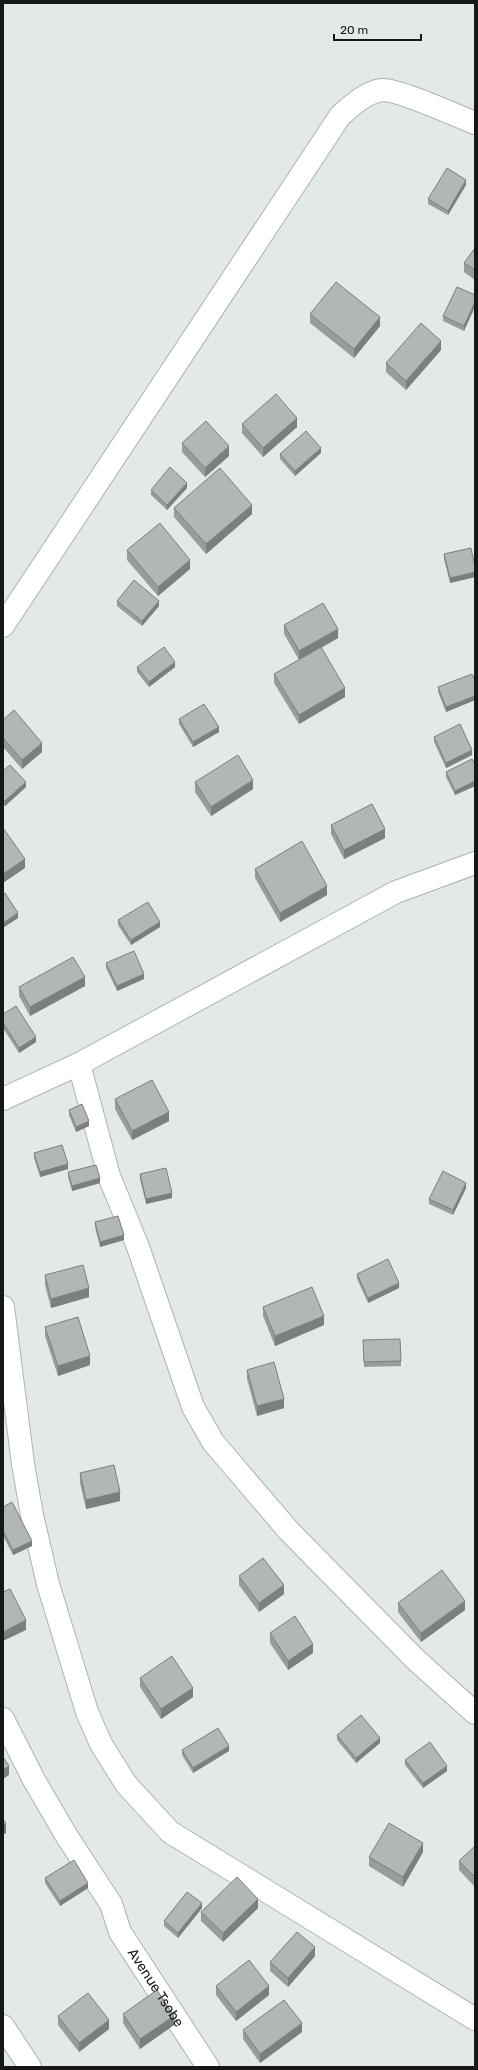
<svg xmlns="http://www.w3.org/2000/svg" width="478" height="2070" viewBox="0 0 478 2070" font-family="Rubik,sans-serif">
<rect width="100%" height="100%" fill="#e2e9e6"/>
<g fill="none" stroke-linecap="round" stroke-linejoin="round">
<g stroke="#acb3b0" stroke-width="24">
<g id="street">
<path d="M3,626l337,-510c11,-10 26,-24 42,-26 16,-1 75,26 93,33"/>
<path d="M79,1064l30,112 29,71 55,160 20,35 75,88 128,130 59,53"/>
<path d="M3,1099l76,-35 317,-172 79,-29"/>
<path d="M3,1307l20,157 9,51 16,69 39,128 14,32 25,40 44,48 305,187"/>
<path id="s1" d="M3,1719l31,61 32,55 45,69 9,28 88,135"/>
<path d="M3,2026l27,41"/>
</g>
</g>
<use href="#street" stroke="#fff" stroke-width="22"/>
</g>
<path fill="#979d9c" d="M466,185l-18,30 -20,-11v-5z
M475,248v32l-11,-8v-9z
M475,295l-11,36 -21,-10v-5z
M310,314l70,12 -26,32 -44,-35z
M441,350l-35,40 -20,-18v-9z
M242,424l55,3 -34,30 -21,-24z
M182,443l47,13 -24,21 -23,-25z
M321,453l-26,23 -15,-17v-5z
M187,488l-20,22 -16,-15v-5z
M174,508l78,6 -46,40 -32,-37z
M127,550l63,19 -32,27 -31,-36z
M444,554l31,13v10l-25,6 -6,-24z
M117,601l42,5 -17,20 -25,-20z
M284,625l54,13 -17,10 24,49 -46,27 -25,-41v-9l25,-14 -15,-26z
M137,667h38l-26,20 -12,-15z
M475,681v19l-29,12 -8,-20v-5z
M179,719l40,13 -26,15 -14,-23z
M3,720l39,32 -20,17 -19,-22z
M434,737l38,18 -26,13 -12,-26z
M475,765v21l-20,9 -9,-18v-5z
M3,771l23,16 -21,19 -2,-2z
M195,782l58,7 -42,27 -16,-24z
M331,825l54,13 -41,21 -13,-25z
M255,869l72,26 -47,27 -25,-44z
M118,920l42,7 -29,18 -13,-20z
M106,963l38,16 -27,12 -11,-23z
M85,986l-55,30 -11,-20v-9z
M3,1014l33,28 -17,11 -16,-25z
M115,1099l54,22 -37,19 -17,-31z
M69,1110l20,16 -13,6 -7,-17z
M34,1153l34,16 -28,8 -6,-19z
M68,1172l32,11 -28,8 -4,-14z
M140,1174l32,24 -26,6 -6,-25z
M466,1188l-13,27 -24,-11v-5z
M95,1222l29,18 -24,7 -5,-20z
M357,1274l42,14 -31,15 -11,-24z
M45,1275l44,22 -38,11 -6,-23z
M263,1307l61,18 -49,21 -12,-30z
M45,1327l45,38 -32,11 -13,-40z
M363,1340l38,21v5l-37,1z
M247,1370l37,38 -27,8 -10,-37z
M80,1473l40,28 -34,8 -6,-26z
M3,1507l29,39 -19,9 -10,-19z
M239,1576l45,18 -25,18 -20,-27z
M398,1603l67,7 -44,32 -23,-30z
M270,1633l43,20 -25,17 -18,-27z
M140,1678l53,19 -32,22 -21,-32z
M337,1735l43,8 -24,20 -19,-23z
M182,1750l47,1 -36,22 -11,-18z
M405,1760l42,11 -24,17 -18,-23z
M475,1846v41l-16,-17v-9z
M423,1852l-20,35 -34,-21v-9z
M45,1878l43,10 -28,18 -15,-23z
M202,1908l-24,30 -14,-12v-5z
M258,1908l-35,34 -22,-21v-9z
M315,1956l-27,31 -18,-16v-9z
M216,1986l53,9 -33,26 -20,-26z
M123,2014l51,11 -34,24 -17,-26z
M58,2016l51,13 -30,23 -21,-27z
M243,2030l59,2 -42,31 -17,-24z"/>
<path fill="#7b807f" d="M466,180v5l-18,30v-4z
M475,302v5l-11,24v-5z
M380,317v9l-26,32v-9z
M441,341v9l-35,40v-9z
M297,418v9l-34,30v-9z
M229,446v10l-24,21v-9z
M321,448v5l-26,23v-5z
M187,483v5l-20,22v-5z
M252,505v9l-46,40v-10z
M190,560v9l-32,27v-9z
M475,572v5l-25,6v-5z
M159,601v5l-17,20v-5z
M338,629v9l-39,22v-9z
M175,662v5l-26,20v-5z
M345,688v9l-46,27v-9z
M475,696v4l-29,12v-5z
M219,727v5l-26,15v-5z
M42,743v9l-20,17v-9z
M472,750v5l-26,13v-5z
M253,780v9l-42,27v-9z
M475,781v5l-20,9v-4z
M26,782v5l-21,19v-5z
M385,829v9l-41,21v-9z
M25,859v9l-22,15v-9z
M327,886v9l-47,27v-9z
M18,913v5l-15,10v-5z
M160,922v5l-29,18v-5z
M144,974v5l-27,12v-5z
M85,977v9l-55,30v-9z
M36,1037v5l-17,11v-5z
M169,1112v9l-37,19v-9z
M89,1121v5l-13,6v-5z
M68,1164v5l-28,8v-5z
M100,1178v5l-28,8v-5z
M466,1183v5l-13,27v-5z
M172,1193v5l-26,6v-5z
M124,1235v5l-24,7v-5z
M399,1283v5l-31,15v-5z
M89,1288v9l-38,11v-9z
M324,1316v9l-49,21v-10z
M90,1356v9l-32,11v-10z
M284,1399v9l-27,8v-10z
M120,1492v9l-34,8v-9z
M32,1541v5l-19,9v-5z
M284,1585v9l-25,18v-9z
M465,1601v9l-44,32v-9z
M26,1620v10l-23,11v-9z
M313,1644v9l-25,17v-9z
M193,1688v9l-32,22v-10z
M380,1738v5l-24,20v-5z
M229,1746v5l-36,22v-5z
M9,1766v9l-6,4v-9z
M447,1766v5l-24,17v-5z
M6,1824v9l-3,2v-9z
M423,1843v9l-20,35v-10z
M88,1883v5l-28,18v-5z
M258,1899v9l-35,34v-9z
M202,1903v5l-24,30v-5z
M315,1947v9l-27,31v-9z
M269,1986v9l-33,26v-9z
M174,2016v9l-34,24v-10z
M109,2020v9l-30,23v-9z
M302,2023v9l-42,31v-9z"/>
<path fill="#b0b7b5" stroke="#7b807f" d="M447,168l19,12 -18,31 -20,-12z
M475,248v22l-11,-7z
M336,282l44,35 -26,32 -44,-35z
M457,287l18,8v7l-11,24 -21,-10z
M421,323l20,18 -35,40 -20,-18z
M276,394l21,24 -34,30 -21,-24z
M206,421l23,25 -24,22 -23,-25z
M306,431l15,17 -26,23 -15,-17z
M170,467l17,16 -20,22 -16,-15z
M220,468l32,37 -46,39 -32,-36z
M160,523l30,37 -32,27 -31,-37z
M471,548l4,19v5l-25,6 -6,-24z
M134,580l25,21 -17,20 -25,-20z
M323,603l15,26 -39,22 -15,-26z
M164,647l11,15 -26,20 -12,-15z
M321,647l24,41 -46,27 -25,-41z
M472,674l3,7v15l-29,11 -8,-20z
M204,704l15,23 -26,15 -14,-23z
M14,710l28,33 -20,17 -19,-22v-18z
M460,724l12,26 -26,13 -12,-26z
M238,755l15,25 -42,27 -16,-25z
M472,759l3,6v16l-20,10 -9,-19z
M10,765l16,17 -21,19 -2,-2v-28z
M372,804l13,25 -41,21 -13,-25z
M3,828l22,31 -22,15z
M302,841l25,45 -47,27 -25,-44z
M5,893l13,20 -15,10v-29z
M148,902l12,20 -29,18 -13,-20z
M134,951l10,23 -27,12 -11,-23z
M73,957l12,20 -55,30 -11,-20z
M16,1006l20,31 -17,11 -16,-25v-9z
M152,1080l17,32 -37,19 -17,-32z
M82,1104l7,17 -13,6 -7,-17z
M62,1145l6,19 -28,8 -6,-19z
M96,1165l4,13 -28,8 -4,-14z
M166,1168l6,25 -26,6 -6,-25z
M443,1171l23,12 -13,27 -24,-11z
M118,1216l6,19 -24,7 -5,-20z
M388,1259l11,24 -31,15 -11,-24z
M83,1265l6,23 -38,11 -6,-24z
M312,1287l12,29 -49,20 -12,-29z
M78,1317l12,39 -32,10 -13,-39z
M400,1339l1,22 -37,1 -1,-22z
M274,1362l10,37 -27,7 -10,-36z
M114,1465l6,27 -34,8 -6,-27z
M12,1502l20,39 -19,9 -10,-19v-24z
M263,1558l21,27 -25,18 -20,-27z
M442,1570l23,31 -44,32 -23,-30z
M10,1589l16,31 -23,12v-40z
M295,1616l18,28 -25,17 -18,-28z
M172,1656l21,32 -32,21 -21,-31z
M361,1715l19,23 -24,20 -19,-23z
M218,1728l11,18 -36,22 -11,-18z
M430,1742l17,24 -24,17 -18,-23z
M3,1757l6,9 -6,4z
M3,1819l3,5 -3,2z
M389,1823l34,20 -20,34 -34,-20z
M475,1846v31l-16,-16z
M74,1860l14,23 -28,18 -15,-23z
M237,1877l21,22 -35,34 -22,-21z
M187,1892l15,11 -24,30 -14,-12z
M297,1932l18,15 -27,31 -18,-16z
M249,1960l20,26 -33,26 -20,-26z
M157,1990l17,26 -34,23 -17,-25z
M88,1993l21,27 -30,23 -21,-27z
M284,2000l18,23 -42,31 -17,-24z"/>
<g text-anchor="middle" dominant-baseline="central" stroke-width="3" stroke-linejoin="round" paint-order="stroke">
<g font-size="14" fill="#151817" stroke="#e2e9e6">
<text stroke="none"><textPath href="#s1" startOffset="310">Avenue Tsobe</textPath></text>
</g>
</g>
<rect width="478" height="2070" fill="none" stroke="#151817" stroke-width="8"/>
<path d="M334 34v6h87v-6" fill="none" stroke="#151817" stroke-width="2"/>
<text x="340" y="34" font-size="12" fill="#151817" stroke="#e2e9e6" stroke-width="3" paint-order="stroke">20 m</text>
</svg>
